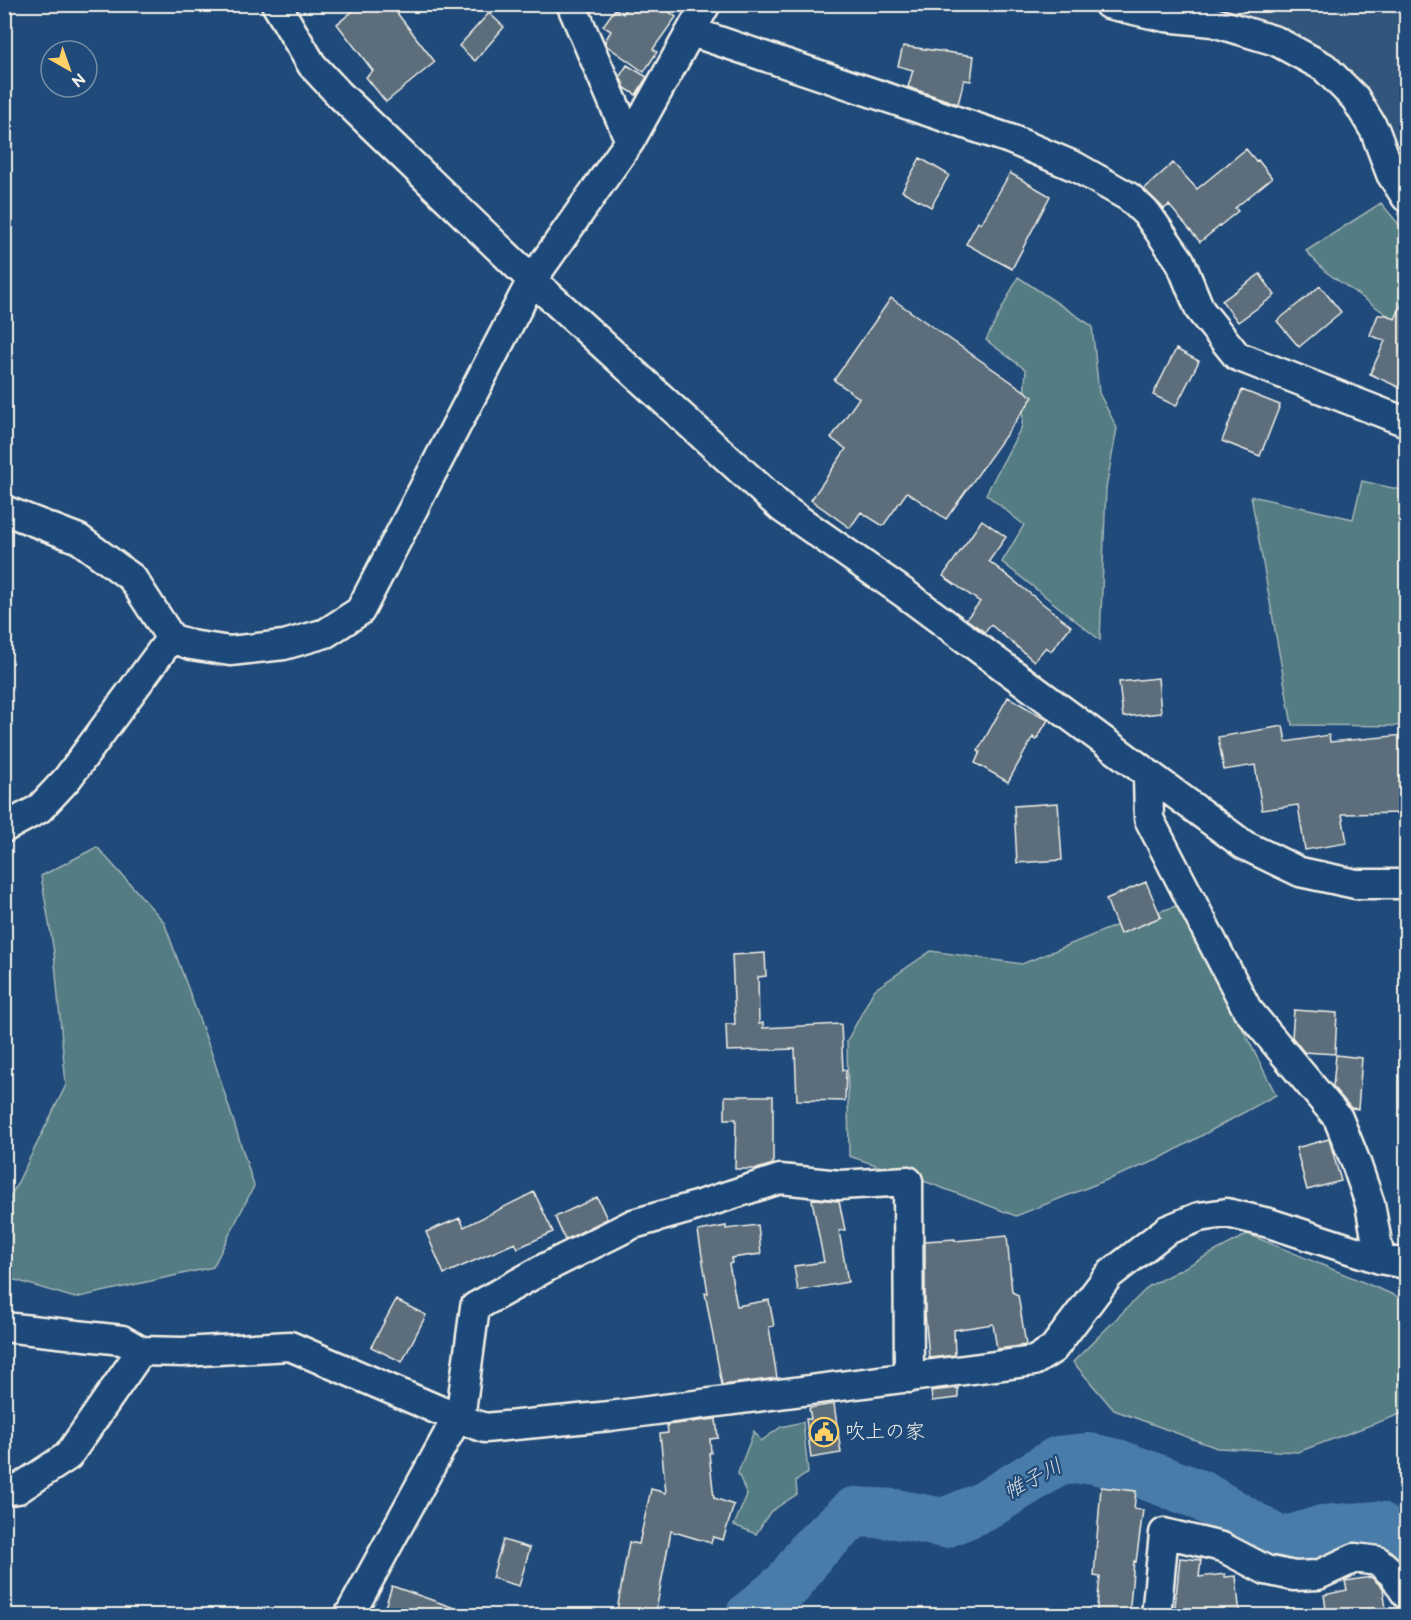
<svg xmlns="http://www.w3.org/2000/svg" width="1411" height="1620" viewBox="0 0 1411 1620" font-family="'Balsamiq Sans','Klee One',sans-serif">
<rect width="100%" height="100%" fill="#1f4a7a"/>
<filter id="ink" filterUnits="userSpaceOnUse"><feTurbulence type="fractalNoise" baseFrequency=".0167" numOctaves="2"/><feDisplacementMap in="SourceGraphic" scale="12" xChannelSelector="R" yChannelSelector="G"/><feConvolveMatrix kernelMatrix="1 2 1 2 8 2 1 2 1" color-interpolation-filters="sRGB"/></filter>
<g filter="url(#ink)">
<path fill="#31557b" d="M1167,5h239v170l-67,-110z"/>
<path fill="#537c83" stroke="#a4b6b6" stroke-width="1.5" d="M1381,203l25,30v95l-80,-56 -20,-21z
M1018,277l74,49 7,67 18,35 -11,60 -6,152 -98,-78 22,-37 -38,-31 36,-68 4,-56 -40,-30z
M1362,481l44,10v235l-114,-1 -41,-229 102,23z
M97,847l67,75 50,138 40,126 -41,81 -138,31 -70,-21v-34l5,-45 56,-113 -12,-133 -13,-76z
M1183,904l30,66 63,125 -119,65 -141,56 -84,-32 -83,-28 -2,-115 27,-51 57,-39 91,13 98,-40z
M1248,1234l158,66v112l-108,40 -81,-4 -103,-38 -41,-48 76,-76z
M803,1422l5,51 -12,8 1,13 -27,18 -14,22 -22,-9 13,-30 -9,-22 16,-42 7,10 20,-14z"/>
<g fill="none" stroke-linecap="round" stroke-linejoin="round">
<path stroke="#4a7ba8" stroke-width="50" d="M750,1616l38,-32 25,-34 41,-38 42,2 48,9 39,-16 75,-46 31,-3 28,6 83,31 81,48 42,-13 55,-4 28,27"/>
</g>
<path fill="#5b6e7c" stroke="#f4f1e8" stroke-width="1.5" d="M362,4h28l45,58 -49,40 -20,-25 7,-6 -36,-47z
M629,4h29l18,13 -23,32 4,3 -13,20 -37,-26 -2,-5 6,-10 -8,-5 12,-17 8,5z
M489,13l15,14 -29,34 -16,-15z
M903,46l71,10 -3,25 -7,-1 -6,24 -50,-17 5,-17 -15,-4z
M627,65l20,12 -11,18 -11,-7 -5,-12z
M1246,149l10,12 2,-1 14,18 -37,30 3,3 -38,31 -31,-37 -5,4 -20,-20 29,-26 24,26z
M920,158l29,17 -18,32 -29,-16z
M1010,173l40,23 -38,73 -46,-25 12,-22 3,2z
M1260,274l15,21 -37,27 -16,-21z
M1320,286l21,26 -42,35 -22,-26z
M1407,293v98l-37,-17 15,-33 -15,-6 8,-20h9l8,4z
M891,298l142,99 -87,122 -39,-27 -24,34 -22,-14 -11,16 -39,-28 35,-51 -15,-11 28,-40 -25,-18z
M1176,349l23,12 -23,45 -23,-11z
M1242,390l38,15 -20,51 -38,-15z
M982,520l24,17 -17,24 82,65 -20,25 -5,-4 -12,14 -43,-36 -6,7 -19,-13 14,-17 -37,-26z
M1158,678l3,35 -38,4 -4,-35z
M1008,697l40,23 -12,20 -3,-3 -25,45 -33,-19 5,-11 -2,-1z
M1283,726l3,16 43,-7 1,7 74,-7 3,28v50l-65,1 5,29 -42,7 -7,-45 -36,5 -7,-45 -31,5 -6,-33z
M1058,803l4,57 -45,3 -3,-57z
M1146,882l15,35 -41,17 -14,-35z
M765,953l1,23 -8,1 1,47 4,-1v5l78,-4 2,46h3l-1,31 -48,-1 -2,-51 -68,2 -1,-27h9l-3,-69z
M1294,1010l43,3 -2,41 -31,-2 -12,-15z
M1336,1055l26,3 -4,51 -7,-1 -18,-21z
M725,1096h48v68l-16,5h-22l1,-50h-11z
M1329,1139l12,42 -34,9 -11,-42z
M534,1192l19,40 -35,16 -3,-5 -71,31 -18,-42 34,-14 4,9z
M597,1197l10,22 -42,21 -10,-23z
M815,1199l24,2 6,29 -6,1 9,51 -50,9 -4,-25 30,-4 -12,-62z
M758,1225l3,29 -30,4 1,5 -3,1 8,42 32,-6 5,26 -5,1 8,51 -55,7 -17,-92h3l-10,-62 28,-5v3z
M1007,1236l5,56 6,3 8,50 -29,4 -4,-25 -39,6 1,25 -26,3 -4,-46v-71l30,-2v2z
M396,1300l30,15 -24,47 -31,-15z
M958,1388v10l-26,3 -1,-10z
M834,1404l7,49 -30,5 -5,-39h5l-2,-11z
M716,1419l2,19 -8,1 1,14h-2l5,45 20,7 -11,35 -10,-3 -2,6 -40,-12 -16,85h-39l13,-74 10,2 12,-55 15,4 -6,-59 8,-1 -1,-8z
M1101,1487l35,4 -2,18 9,1 -7,52 -2,-1 -5,55h-33l4,-39 -6,-1z
M503,1540l27,8 -11,38 -27,-8z
M1180,1558l21,2 -2,17 26,-3v3l11,-1 4,40h-66z
M1371,1577l12,11 4,28h-60l-3,-21 23,-5 -2,-9z
M392,1586l74,26v4h-84z"/>
<g fill="none" stroke-linecap="round" stroke-linejoin="round">
<g stroke="#f4f1e8" stroke-width="33">
<path id="minor" d="M276,4l36,61 27,29 193,186 250,228 122,85 340,252 56,27 56,12h50
M571,4l59,137
M1108,4l57,13 48,5 63,19 48,26 31,31 20,33 16,43 15,23
M692,32l318,107 66,28 53,30 19,18 32,46 20,49 37,46 169,66
M4,510l75,29 53,39 39,60
M1148,775l1,44 98,190 91,109 18,45 14,41 10,55
M4,828l35,-19 28,-30 104,-141 20,7 39,6 54,-6 42,-12 34,-22 172,-331 98,-139 76,-137
M4,1327l118,13 19,11
M460,1419l15,-112 72,-40 86,-43 57,-16 90,-29 60,6 68,-4 1,197
M4,1491l14,-2 50,-33 73,-105 41,1 108,-6 167,72 28,10 125,-12 424,-55 19,-12 56,-74 58,-45 32,-13 28,-4 42,10 111,36 26,5
M349,1616l108,-198
M1156,1616l8,-83 58,14 44,23 28,6 24,-1 37,-17 23,3 16,14 12,19"/>
</g>
<use href="#minor" stroke="#1f4a7a" stroke-width="28"/>
</g>
</g>
<defs>
<g id="civic-ring" transform="scale(1.5)"><circle r="9.5" fill="#1f4a7a" stroke="#ffd166" stroke-width="1.5"/><path d="M-.6-6.5H3V-4.5H.6V-3L4-1V1h2V6H-6V1h2V-1L-.6-3ZM-1.2 2.5V6h2.4V2.5Z" fill="#ffd166"/></g>
</defs>
<g fill-rule="evenodd">
<use href="#civic-ring" x="824" y="1432"/>
</g>
<g text-anchor="middle" dominant-baseline="central" stroke-width="4.5" stroke-linejoin="round" paint-order="stroke">
<g font-size="20" fill="#f4f1e8" stroke="#1f4a7a" text-anchor="start">
<text x="845" y="1432">吹上の家</text>
</g>
<g font-size="21" font-style="italic" fill="#dadfde" stroke="#1f4a7a">
<text transform="translate(1033 1479) rotate(-28)">帷子川</text>
</g>
</g>
<rect width="1411" height="1620" fill="none" stroke="#1f4a7a" stroke-width="24"/>
<rect x="12" y="12" width="1387" height="1596" fill="none" stroke="#f4f1e8" stroke-width="2" filter="url(#ink)"/>
<g transform="translate(69 69) rotate(140)"><circle r="28" fill="#1f4a7a" stroke="#748da6" stroke-width="1.5"/>
<path d="M0-4.5L10 22L0 15L-10 22Z" fill="#ffd166"/>
<text y="-9" font-size="16" font-weight="bold" text-anchor="middle" fill="#f4f1e8">N</text>
</g>
</svg>
